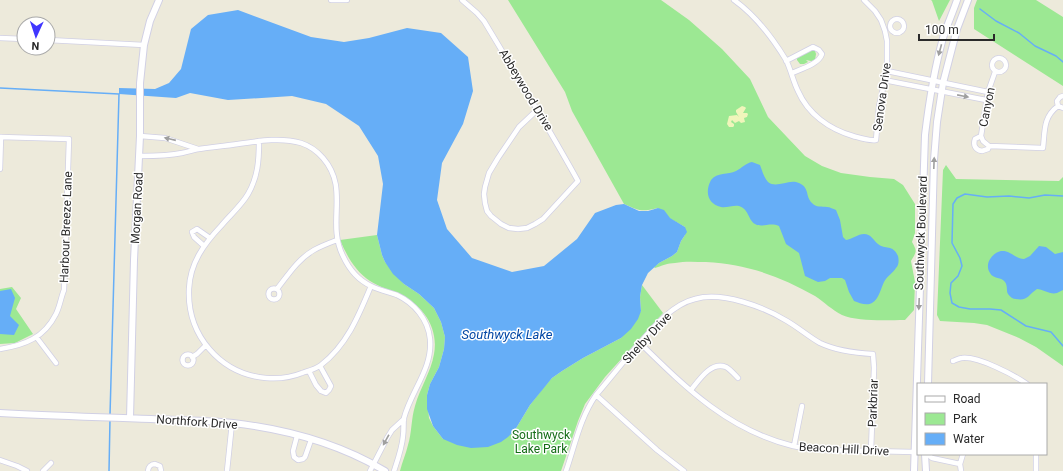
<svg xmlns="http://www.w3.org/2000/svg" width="1063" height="471" font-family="Roboto,sans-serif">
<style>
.green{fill:#9ce893}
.sand{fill:#f0f5bb}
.water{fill:#66aef7}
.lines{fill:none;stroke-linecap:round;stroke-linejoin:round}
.stream{stroke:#66aef7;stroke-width:1.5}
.street-casing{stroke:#d1d0e4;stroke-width:6}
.secondary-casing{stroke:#d1d0e4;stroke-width:8}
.street{stroke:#fff;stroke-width:4.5}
.secondary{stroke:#fff;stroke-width:6}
.oneway{fill:#9f9f9f}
.labels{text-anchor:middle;stroke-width:3;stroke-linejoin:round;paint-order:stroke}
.street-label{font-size:12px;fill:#2a2a2a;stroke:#fff}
.park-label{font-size:12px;fill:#156d17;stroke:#fff}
.water-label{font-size:13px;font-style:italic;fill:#0347a5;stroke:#fff}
</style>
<rect width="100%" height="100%" fill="#edeadb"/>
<path class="green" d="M 508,0 L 661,0 L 689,20 L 722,49 L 750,79 L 768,117 L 805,156 L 822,166 L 841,173 L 870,177 L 894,179 L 903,185 L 915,204 L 915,233 L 912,242 C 917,251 917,251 911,261 L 915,282 L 914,310 L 905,320 C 888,320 858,322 842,315 C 832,310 824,302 815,296 C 780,276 746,264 706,262 C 696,262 685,261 675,263 C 668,263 661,266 655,268 L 654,267 L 659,263 L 672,256 L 677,252 L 681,241 L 685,235 L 685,227 L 669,218 L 658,208 C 641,212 640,211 624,204 L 572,111 L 565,92 Z
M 931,0 L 950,0 L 939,21 L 932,1 Z
M 977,0 L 1036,0 L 1063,17 L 1063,86 L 974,29 L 974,8 Z
M 811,49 L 815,51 L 816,54 L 815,60 L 811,61 L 806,60 L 808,62 L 804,64 L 800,64 L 797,60 L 797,56 Z
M 946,165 L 956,179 L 1059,181 L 1063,177 L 1063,366 L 1036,347 L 1019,338 L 987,325 L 974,323 L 940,321 L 937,315 L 943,170 Z
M 377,235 L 382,255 L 385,262 L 404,284 L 419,294 L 434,308 L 441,322 L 445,337 L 444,349 L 439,367 L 430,384 L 427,395 L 429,418 L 433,426 L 443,439 L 515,430 L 530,405 L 544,387 L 552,378 L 562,371 L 583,358 L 621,338 L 641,311 L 640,297 L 642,285 L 663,313 L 605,377 L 585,404 L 578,421 L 561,471 L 400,471 C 402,462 406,454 408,445 C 412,432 411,419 415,406 C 420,388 431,372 434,354 C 439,327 422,304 398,294 C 389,289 379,287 370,281 C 355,271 347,256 340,240 Z
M 12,287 L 21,298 L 16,309 L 33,334 L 15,343 L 0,344 L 0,289 Z"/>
<path class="sand" d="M 742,106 L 745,107 L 746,108 L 743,113 L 747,113 L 748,114 L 747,117 L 744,118 L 745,122 L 741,123 L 739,121 L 735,123 L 732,120 L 731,122 L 734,124 L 734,126 L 733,127 L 729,127 L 727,124 L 729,116 L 737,115 L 739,117 L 736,112 L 736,110 Z"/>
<path class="water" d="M 238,10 L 311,37 L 344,42 L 369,38 L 407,28 L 441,33 L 468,57 L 473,91 L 463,124 L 442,163 L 437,200 L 447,229 L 472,258 L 512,272 L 544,266 L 577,239 L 595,213 L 616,205 L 624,204 L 639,211 L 648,211 L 658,208 L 664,210 L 670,218 L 685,227 L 687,232 L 681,241 L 677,252 L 672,256 L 659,263 L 648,273 L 642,285 L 640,297 L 641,311 L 638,319 L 631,329 L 621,338 L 583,358 L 562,371 L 552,378 L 530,405 L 515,430 L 508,437 L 501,442 L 488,447 L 471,448 L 457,445 L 443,439 L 433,426 L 427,409 L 427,395 L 430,384 L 439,367 L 444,349 L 445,337 L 441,322 L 434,308 L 419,294 L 404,284 L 393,274 L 385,262 L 382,255 L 377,235 L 383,184 L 378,156 L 359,126 L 326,104 L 292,96 L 228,100 L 190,93 L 176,98 L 119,94 L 119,88 L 155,89 L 169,83 L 181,69 L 191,29 L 208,15 Z
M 752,162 L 760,165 C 762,170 764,178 768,182 C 777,189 789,178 799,183 C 810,188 805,196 812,203 C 816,208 822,206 827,207 C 830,207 833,209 836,210 L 840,220 L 843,237 L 846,240 C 852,239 858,234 864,234 C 871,234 873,240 878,244 C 885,250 893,244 898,256 C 899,260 899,265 896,268 C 893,273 887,276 884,282 C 881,288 879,299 872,303 C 867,306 859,303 854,301 L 849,292 L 845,280 L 842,278 L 830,278 L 825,281 L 818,282 L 805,276 L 799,253 L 786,244 L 779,226 C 770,222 762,228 755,224 C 748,220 749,209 739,206 C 733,205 727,208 721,207 C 707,204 705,191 711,180 C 717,172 728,175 736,171 C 742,168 746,163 752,162 Z
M 1039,246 L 1046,247 L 1055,254 L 1063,252 L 1063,290 C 1061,291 1059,292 1057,293 C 1050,295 1043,289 1037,289 C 1028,295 1028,301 1016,299 C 1013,299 1010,297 1008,294 C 1006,291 1008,286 1005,282 C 1002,277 993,279 990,273 C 984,264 992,253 1001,251 C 1011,250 1015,259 1024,259 L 1030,256 Z
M 11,289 L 15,298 L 10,316 L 19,325 L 14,335 L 0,334 L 0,291 Z"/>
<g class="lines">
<path class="stream" d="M 980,9 L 996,21 L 1019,33 L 1035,46 L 1056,56 L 1063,62
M 0,88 L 119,94 L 110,415
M 1063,196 L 1045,195 L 1029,198 L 1009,196 L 987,197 L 965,194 L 957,198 L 953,204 L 952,243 L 960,258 L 962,266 L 958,276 L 951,283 L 950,293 L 952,303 L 959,307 L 970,309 L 990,309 L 1001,310 L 1026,326 L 1051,332 L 1063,346
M 109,471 L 110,419"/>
<defs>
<path id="street" d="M 331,0 L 347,0
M 462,0 L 477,13 L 484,21 C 516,74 548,127 578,181 L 543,219 L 535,224 L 527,228 L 518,229 L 509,228 L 501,224 L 491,216 L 487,211 L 485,203 L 484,194 L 485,187 L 489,173 L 498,158 L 519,127 L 537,110
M 734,0 C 755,15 772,37 786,60 C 791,70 793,81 798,91 C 808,114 829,129 853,136 C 860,138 868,141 876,140 L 879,106 L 887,71 L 887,41 L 885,31 L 881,20 L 875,11 L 864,0
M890 26a7 7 0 1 1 14 0a7 7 0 1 1-14 0Z
M 0,38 L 24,39
M 48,40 L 144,45
M992 65a7 7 0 1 1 14 0a7 7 0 1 1-14 0Z
M 786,61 L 813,47 L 819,50 L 822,54 C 819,64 801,69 792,73
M 887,71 L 988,92
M 995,72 L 988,92 L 981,136 L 983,141 L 989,146 L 1043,148 C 1045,131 1043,117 1058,106
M 884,80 L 986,100
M 1063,96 L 1060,97 L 1057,101 L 1058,106 L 1063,108
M 140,136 L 165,138 L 198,149
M 981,136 L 975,139 C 973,145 975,150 982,151 L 988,149 L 989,146
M 0,137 L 69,139 L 64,290 C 61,297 60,306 56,314 C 44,338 25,345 0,349
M 259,141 C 259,160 258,177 248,194 C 241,206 230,215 221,226 C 204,244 190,263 189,289 C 187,335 220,374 266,378 C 279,379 290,378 302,373 C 308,371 316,369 321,365 C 347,345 359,315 371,286
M 140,156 C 154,156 168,156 182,153 C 187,152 193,150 199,149 C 212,147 225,146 238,144 C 258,141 281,137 301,143 C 310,146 317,151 323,158 C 350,189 326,222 343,256 C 349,269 358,280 371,286 C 379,290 388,292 397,295 C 414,303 428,319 430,339 C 433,368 411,391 404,418 C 403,424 404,430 403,436 C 402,448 398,459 394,471
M 0,169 L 1,137
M 204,246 L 194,237 L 192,232 L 197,229 L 210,238
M268.5 294a5.5 5.5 0 1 1 11 0a5.5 5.5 0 1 1-11 0Z
M 277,289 C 288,275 298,259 314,250 C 321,246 329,243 337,240
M 37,338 L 56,363
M 640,343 C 686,388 728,430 793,446 C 803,448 814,449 824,450 L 915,452
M182.5 360a5.5 5.5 0 1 1 11 0a5.5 5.5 0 1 1-11 0Z
M 192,357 L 197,354 L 206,345
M 953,361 C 956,360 959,358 962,358 C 978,356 1014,375 1027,384
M 309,371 L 316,385 L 321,391 L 326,393 L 329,390 L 331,386 L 320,366
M 691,390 C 699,380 711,361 726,367 C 730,369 735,375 738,378
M 596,395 L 657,450 L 684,471
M 297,436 L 293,451 L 294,457 L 298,460 L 303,459 L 305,457 L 311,440
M 794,446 L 802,406
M 927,454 L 932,458 L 960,464
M 0,460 L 17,466 L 27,471
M 43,471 L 51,463
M 148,471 C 148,467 151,464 155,464 L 160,466 L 161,471
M 227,471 L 232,423
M 370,471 L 387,438 L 392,430 L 404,419
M 566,471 C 575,445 580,418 596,395 C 608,381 619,367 631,353 C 648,334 669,305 695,299 C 722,291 764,307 787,321 C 799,328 809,337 820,343 C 837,351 855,353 873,354 L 874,368 L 871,451
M 961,471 L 960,464 L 963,454
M 1036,471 L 1036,454"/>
<path id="secondary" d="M 928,384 L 934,160 L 937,122 L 943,83 L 957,29 L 968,0
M 0,413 C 50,416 101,417 151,419 C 178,420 206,420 233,423 C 285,429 340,444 385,471
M 130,418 L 134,260 L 140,136 L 140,83 L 144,45 L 150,21 L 159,0
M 925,454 L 926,471
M 914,471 L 925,135 C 929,102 934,70 943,38 C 947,25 953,12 957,0"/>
</defs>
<use href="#street" class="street-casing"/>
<use href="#secondary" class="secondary-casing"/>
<use href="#street" class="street"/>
<use href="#secondary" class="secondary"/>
</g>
<defs><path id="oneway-solid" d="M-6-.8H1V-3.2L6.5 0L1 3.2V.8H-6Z"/></defs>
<g class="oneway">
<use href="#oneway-solid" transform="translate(940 50) rotate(105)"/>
<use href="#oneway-solid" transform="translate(963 96) rotate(11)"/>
<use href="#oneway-solid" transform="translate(170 139) rotate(-167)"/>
<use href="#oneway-solid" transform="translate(934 163) rotate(-88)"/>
<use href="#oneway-solid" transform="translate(919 304) rotate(92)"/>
<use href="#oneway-solid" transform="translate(386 440) rotate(119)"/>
</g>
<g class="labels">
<g class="street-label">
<text transform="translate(526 90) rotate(59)" y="4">Abbeywood Drive</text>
<text transform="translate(882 97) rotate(-82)" y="4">Senova Drive</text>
<text transform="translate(987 107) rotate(-79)" y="4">Canyon</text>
<text transform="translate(137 208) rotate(-87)" y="4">Morgan Road</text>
<text transform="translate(66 227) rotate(-88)" y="4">Harbour Breeze Lane</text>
<text transform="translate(921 233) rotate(-88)" y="4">Southwyck Boulevard</text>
<text transform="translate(647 338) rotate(-47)" y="4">Shelby Drive</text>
<text transform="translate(873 403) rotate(-88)" y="4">Parkbriar</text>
<text transform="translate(197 422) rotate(4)" y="4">Northfork Drive</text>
<text transform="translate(844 449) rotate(3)" y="4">Beacon Hill Drive</text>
</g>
<g class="park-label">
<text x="541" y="439">Southwyck<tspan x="541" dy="14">Lake Park</tspan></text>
</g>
<g class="water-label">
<text x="507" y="339">Southwyck Lake</text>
</g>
</g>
<rect x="917" y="383" width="130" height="72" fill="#ffffff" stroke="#aaaaaa"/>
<rect x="925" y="396" width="20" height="6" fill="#ffffff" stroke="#aaaaaa"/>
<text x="953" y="403" font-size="12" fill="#2a2a2a">Road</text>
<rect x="925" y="413" width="20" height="12" fill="#9ce893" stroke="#aaaaaa"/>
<text x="953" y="423" font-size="12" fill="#2a2a2a">Park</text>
<rect x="925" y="433" width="20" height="12" fill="#66aef7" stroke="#aaaaaa"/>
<text x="953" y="443" font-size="12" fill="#2a2a2a">Water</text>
<g transform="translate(36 36) rotate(183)"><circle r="19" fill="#ffffff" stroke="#aaaaaa"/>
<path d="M0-3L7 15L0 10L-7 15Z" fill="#4036ff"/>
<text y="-6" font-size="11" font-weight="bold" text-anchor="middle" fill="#2a2a2a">N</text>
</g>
<path d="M919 34v6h75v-6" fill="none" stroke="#2a2a2a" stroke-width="2"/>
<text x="925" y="34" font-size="12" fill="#2a2a2a" stroke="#ffffff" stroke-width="3" paint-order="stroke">100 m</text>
</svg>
